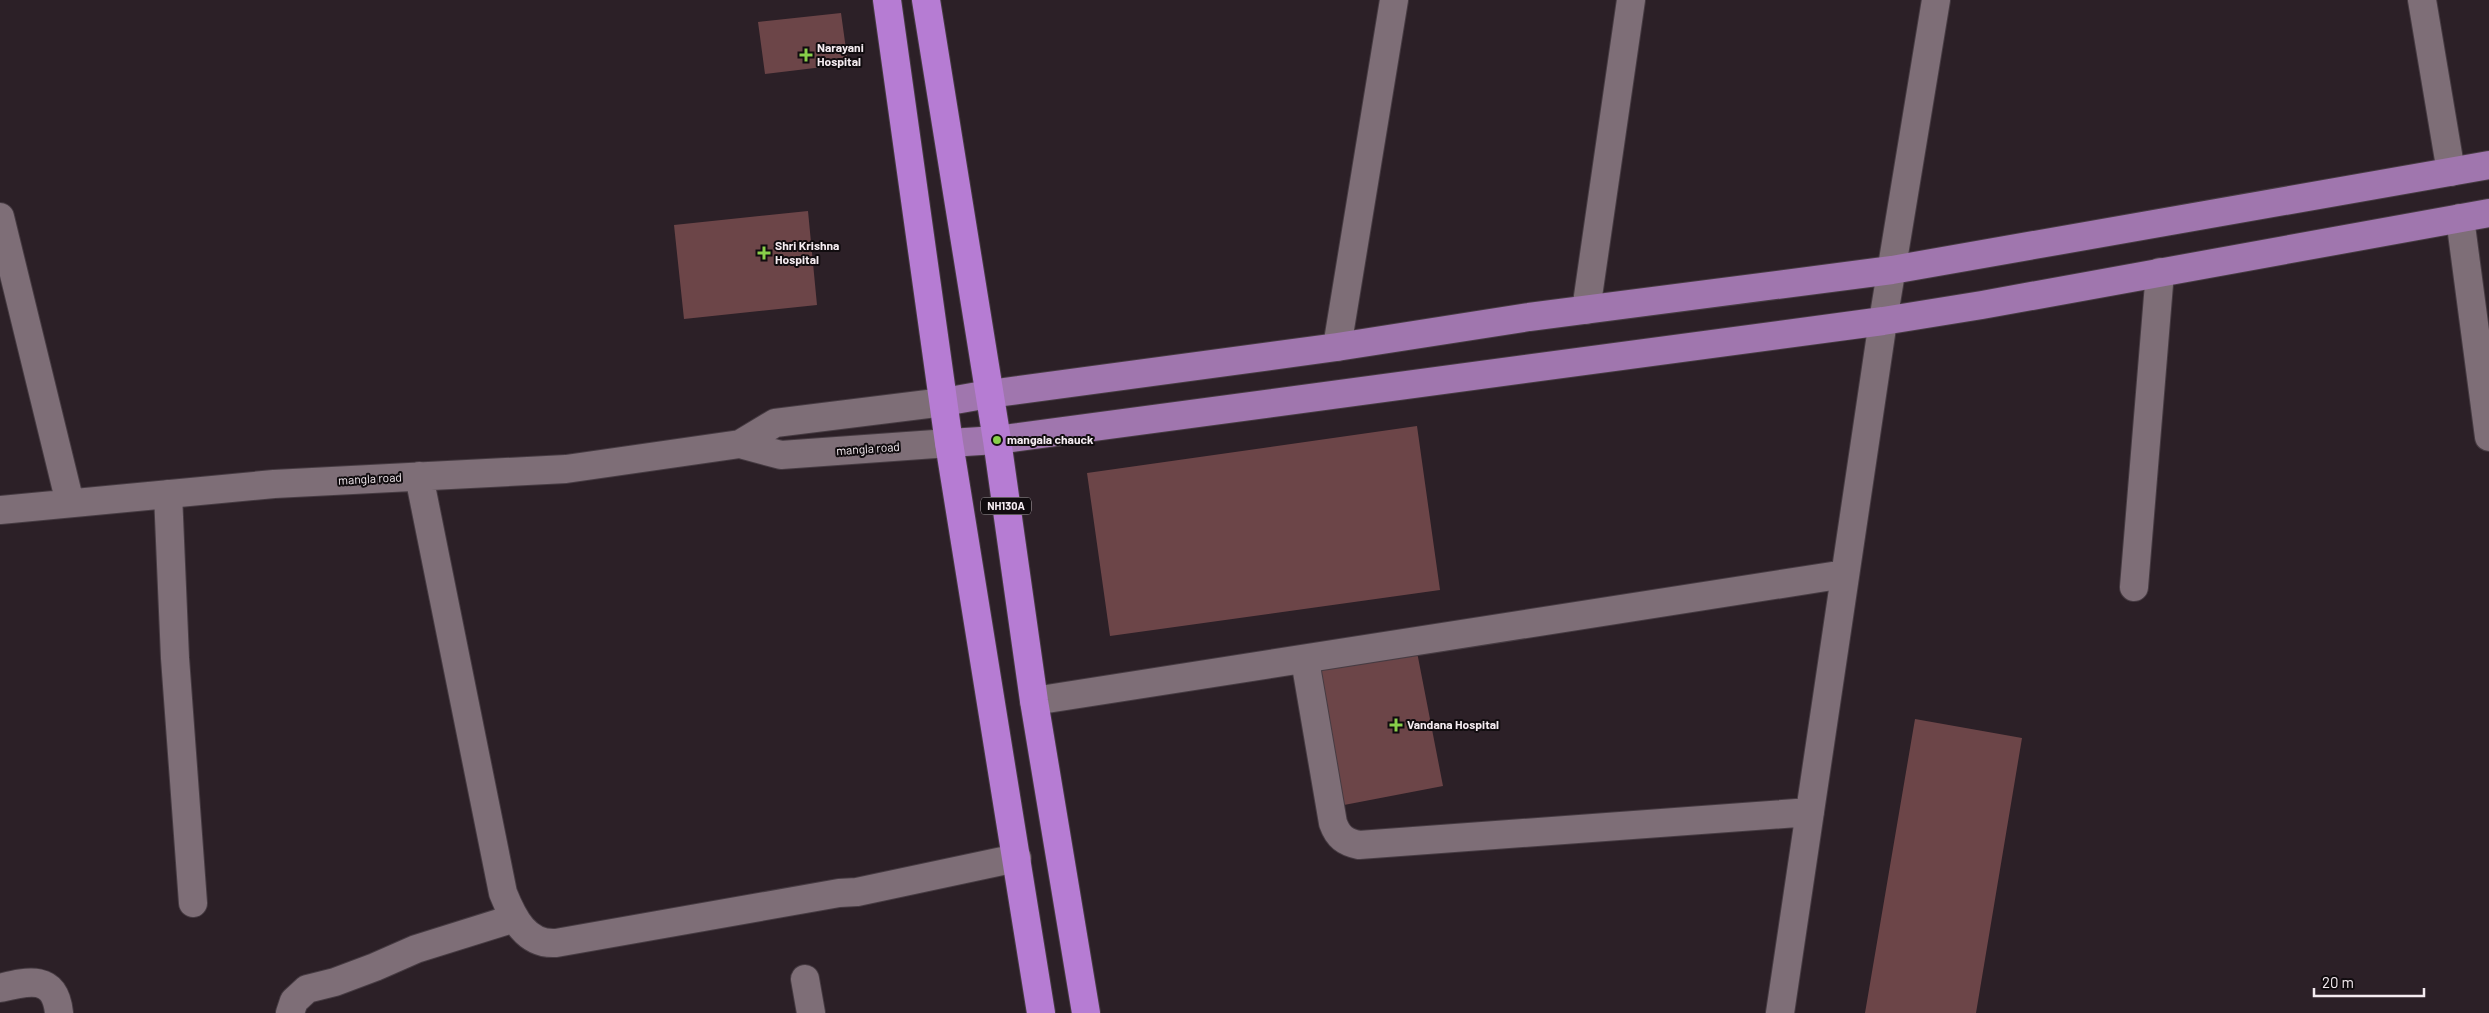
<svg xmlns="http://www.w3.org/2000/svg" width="2489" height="1013" font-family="Barlow,sans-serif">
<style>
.building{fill:#6c4548}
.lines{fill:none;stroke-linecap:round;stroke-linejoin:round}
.minor-casing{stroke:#463b42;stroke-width:30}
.major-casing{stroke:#463b42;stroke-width:30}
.highway-casing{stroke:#463b42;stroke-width:30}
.minor{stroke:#7e6e77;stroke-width:28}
.major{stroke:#a076ae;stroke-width:28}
.highway{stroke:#b67cd3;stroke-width:28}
.poi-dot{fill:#88cf4a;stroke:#110c0f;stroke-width:2}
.labels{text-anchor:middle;stroke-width:4;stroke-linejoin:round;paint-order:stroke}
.shield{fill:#110c0f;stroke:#b1a9ad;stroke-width:1}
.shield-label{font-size:11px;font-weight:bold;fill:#f5ecf1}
.poi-label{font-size:12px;font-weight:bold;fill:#f5ecf1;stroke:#110c0f;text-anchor:start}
.street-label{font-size:12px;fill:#f5ecf1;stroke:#110c0f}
</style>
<rect width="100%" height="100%" fill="#2c2027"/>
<path class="building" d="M 841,13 L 848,64 L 765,74 L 758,22 Z
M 808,211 L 817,305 L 684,319 L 674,225 Z
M 1417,426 L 1440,590 L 1110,636 L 1087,473 Z
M 1417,652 L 1443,786 L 1344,805 L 1318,671 Z
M 1915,719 L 2022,738 L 1976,1013 L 1865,1013 Z"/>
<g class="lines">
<defs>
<path id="minor" d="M 2422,0 L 2451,172
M 0,217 L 70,503
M 2460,218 L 2489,437
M 1586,310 L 1631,0
M 1337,347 L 1394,0
M 740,444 L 775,423 L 944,402
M 419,476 L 503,893 C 513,918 526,945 556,943 L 839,893 L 857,892 L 1017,858
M 168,494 L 175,658 L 193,903
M 0,510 L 274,484 L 566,469 L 740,444 L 781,455 L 949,443
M 2134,587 L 2160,272
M 1305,660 L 1333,823 C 1338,837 1345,842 1359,845 L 1810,812
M 1034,701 L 1845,574
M 805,979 L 811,1013
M 0,988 C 28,981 55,974 59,1013
M 290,1013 L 294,1001 L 307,989 L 335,982 L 375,967 L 416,949 L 515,918
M 1780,1013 L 1883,321 L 1936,0"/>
<path id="major" d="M 944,402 L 989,394 L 1337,347 L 1529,317 L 1892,270 L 2489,165
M 949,443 L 997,440 L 1883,321 L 1982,305 L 2489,213"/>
<path id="highway" d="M 887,0 L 949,443 L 1041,1013
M 926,0 L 997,440 L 1034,701 L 1086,1013"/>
</defs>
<use href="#minor" class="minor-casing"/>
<use href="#major" class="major-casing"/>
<use href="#highway" class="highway-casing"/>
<use href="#minor" class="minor"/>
<use href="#major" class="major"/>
<use href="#highway" class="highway"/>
</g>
<g class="poi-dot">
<path d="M803.5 47.5h5v5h5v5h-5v5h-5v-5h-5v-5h5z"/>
<path d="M761.5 245.5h5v5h5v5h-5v5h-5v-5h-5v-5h5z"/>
<circle cx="997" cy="440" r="5"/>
<path d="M1393.5 717.5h5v5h5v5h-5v5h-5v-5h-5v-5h5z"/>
</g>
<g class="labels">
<rect class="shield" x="981" y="497.5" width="50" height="17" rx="4"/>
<g class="shield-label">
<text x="1006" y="510">NH130A</text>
</g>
<g class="poi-label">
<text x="817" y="52">Narayani<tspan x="817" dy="14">Hospital</tspan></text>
<text x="775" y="250">Shri Krishna<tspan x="775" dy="14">Hospital</tspan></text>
<text x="1007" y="444">mangala chauck</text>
<text x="1407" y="729">Vandana Hospital</text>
</g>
<g class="street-label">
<text transform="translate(868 449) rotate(-4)" y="4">mangla road</text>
<text transform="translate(370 479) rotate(-3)" y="4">mangla road</text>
</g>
</g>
<path d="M2314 988v8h110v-8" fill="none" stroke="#f5ecf1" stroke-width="2.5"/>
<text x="2322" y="988" font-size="15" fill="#f5ecf1" stroke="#110c0f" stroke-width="4" paint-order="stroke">20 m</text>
</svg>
